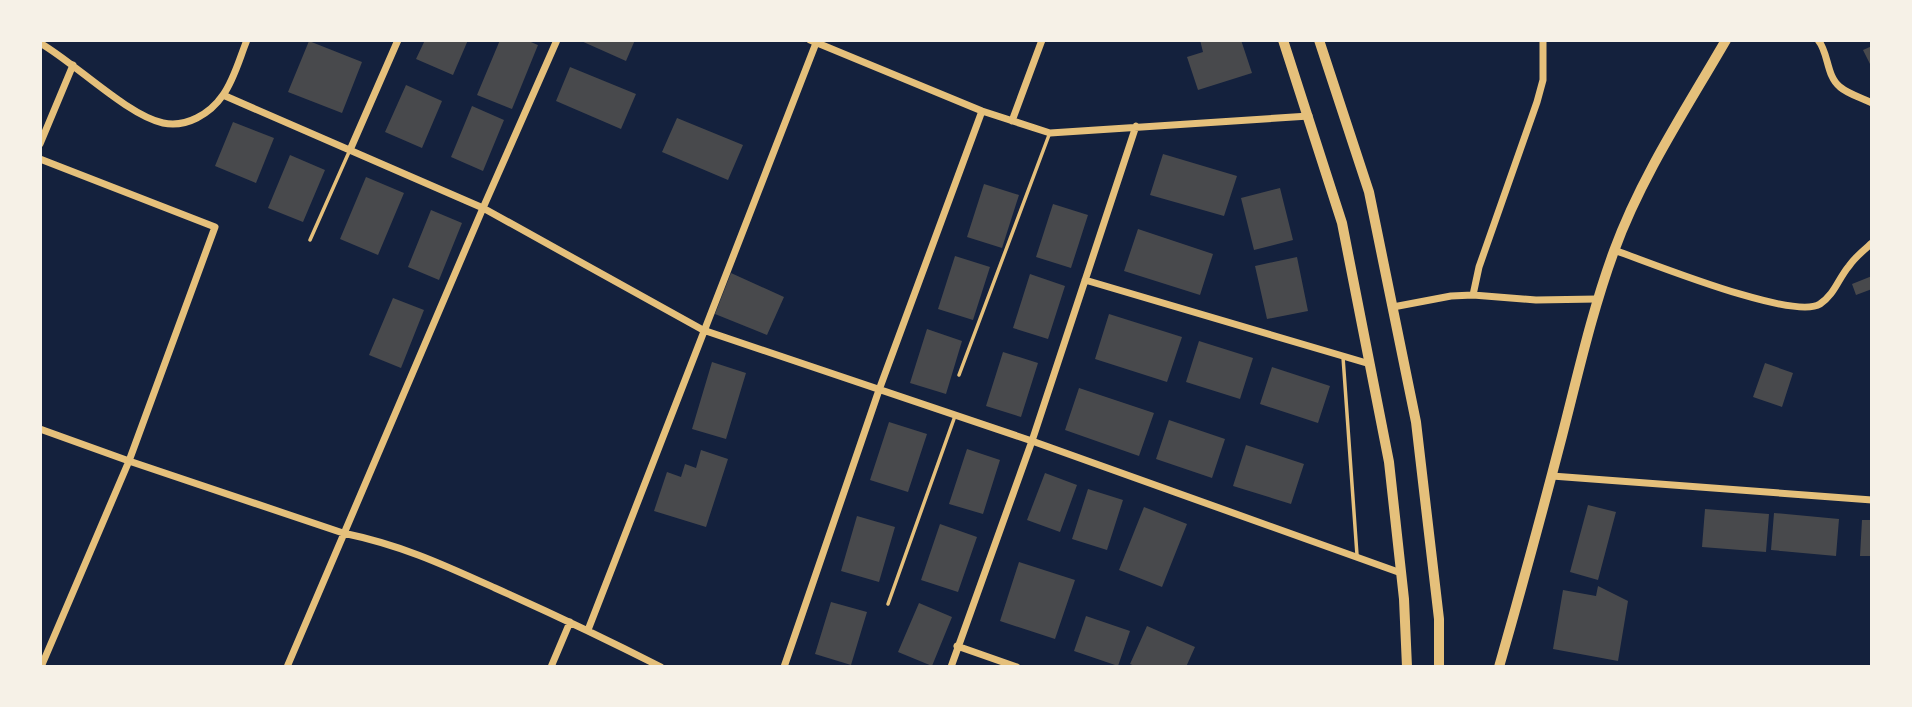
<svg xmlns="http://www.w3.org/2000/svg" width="1912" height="707" font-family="'DM Sans',sans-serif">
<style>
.building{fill:#48494c}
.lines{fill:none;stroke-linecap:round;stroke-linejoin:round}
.service{stroke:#e5c07b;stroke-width:3.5}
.minor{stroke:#e5c07b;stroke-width:7}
.tertiary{stroke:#e5c07b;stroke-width:10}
.secondary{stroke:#e5c07b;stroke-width:10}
</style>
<rect width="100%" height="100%" fill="#14213d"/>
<path class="building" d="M 425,40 L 468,40 L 453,75 L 416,59 Z
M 500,40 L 526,40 L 538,45 L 512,109 L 477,95 Z
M 579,40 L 635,40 L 626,61 Z
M 1200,40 L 1241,40 L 1252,73 L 1198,90 L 1187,57 L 1203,52 Z
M 309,41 L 362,62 L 342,113 L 288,92 Z
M 1872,46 L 1872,68 L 1863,50 Z
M 570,67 L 636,94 L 621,129 L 556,101 Z
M 406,85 L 442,101 L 422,148 L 385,132 Z
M 472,106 L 504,120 L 483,171 L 451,157 Z
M 677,118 L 743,145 L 728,180 L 662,152 Z
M 233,122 L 274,138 L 256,183 L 215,166 Z
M 1163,154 L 1237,176 L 1224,216 L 1150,195 Z
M 290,155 L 325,170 L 303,222 L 268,208 Z
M 366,177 L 404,193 L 378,255 L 340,239 Z
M 984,184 L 1019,195 L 1002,248 L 967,237 Z
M 1280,188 L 1293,240 L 1254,250 L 1241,198 Z
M 1053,204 L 1088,215 L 1071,268 L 1036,257 Z
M 431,210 L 462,223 L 439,280 L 408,267 Z
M 1138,229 L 1213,254 L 1200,295 L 1124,271 Z
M 955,256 L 990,267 L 973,320 L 938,309 Z
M 1297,257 L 1308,311 L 1267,319 L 1255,266 Z
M 731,273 L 784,297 L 767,335 L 715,314 Z
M 1030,274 L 1065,286 L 1048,339 L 1013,328 Z
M 1872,276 L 1872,289 L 1856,295 L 1852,284 Z
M 393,298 L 424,310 L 401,368 L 369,355 Z
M 1109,314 L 1182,337 L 1167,382 L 1095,359 Z
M 927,329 L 962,341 L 946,394 L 910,383 Z
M 1199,341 L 1253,358 L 1240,399 L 1186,382 Z
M 1003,352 L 1038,363 L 1021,417 L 986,406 Z
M 712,362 L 746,373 L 726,439 L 692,429 Z
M 1765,363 L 1793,373 L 1782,407 L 1753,397 Z
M 1272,367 L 1330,386 L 1318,423 L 1260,404 Z
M 1079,388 L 1154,413 L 1139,456 L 1065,430 Z
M 1169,420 L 1225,439 L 1212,478 L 1156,459 Z
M 889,422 L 927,434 L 908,492 L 870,480 Z
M 1246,445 L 1304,464 L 1291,504 L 1233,486 Z
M 967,449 L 1000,460 L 983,514 L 949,504 Z
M 701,450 L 728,459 L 706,527 L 654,511 L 667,472 L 681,477 L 685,464 L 696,468 Z
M 1045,473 L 1077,485 L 1060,532 L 1027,520 Z
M 1088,489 L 1123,500 L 1107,550 L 1072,539 Z
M 1588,505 L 1616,512 L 1598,580 L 1570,572 Z
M 1144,507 L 1187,524 L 1162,587 L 1119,570 Z
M 1705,509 L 1769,514 L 1766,552 L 1702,547 Z
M 1774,513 L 1839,519 L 1836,556 L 1771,550 Z
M 857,516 L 895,527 L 879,582 L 841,571 Z
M 1862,520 L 1872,520 L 1872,556 L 1860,556 Z
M 940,524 L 977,537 L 958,592 L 921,580 Z
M 1019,562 L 1075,580 L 1055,639 L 1000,621 Z
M 1598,586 L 1628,601 L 1618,661 L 1553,649 L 1563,590 L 1596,596 Z
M 831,602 L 867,612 L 851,665 L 815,654 Z
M 919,603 L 952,617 L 932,666 L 898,652 Z
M 1086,616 L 1130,631 L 1118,666 L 1074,651 Z
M 1147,626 L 1195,647 L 1186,667 L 1137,667 L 1130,664 Z"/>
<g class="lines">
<path class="service" d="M 310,240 L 349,152
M 1343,357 L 1357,555
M 959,375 L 1049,135
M 888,604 L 955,416"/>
<path class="minor" d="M 810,40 L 982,111 L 1050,133 L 1309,116
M 1818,40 C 1829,53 1826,76 1840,87 C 1848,94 1862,98 1872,103
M 40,43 C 75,63 127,115 163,123 C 186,128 210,114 223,95 C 234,80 240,57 247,40
M 223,95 L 483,208 L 703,330 L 1032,441 L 1401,573
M 1012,121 L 1042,40
M 40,144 L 73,65
M 350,150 L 398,40
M 40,159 L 215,227 L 129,461 L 41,667
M 1614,250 C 1649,262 1793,321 1820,304 C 1835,294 1838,279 1849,266 C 1855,257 1864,250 1872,243
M 1085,280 L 1370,364
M 1473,295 L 1479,267 L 1537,102 L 1543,80 L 1543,40
M 1393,307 L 1451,296 L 1473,295 L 1536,300 L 1597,299
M 40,429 L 129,461 L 343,533 C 401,545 442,564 495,588 C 551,613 606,639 661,667
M 1552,476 L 1872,500
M 588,630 L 816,43
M 957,646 L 1017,667
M 287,667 L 483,208 L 557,40
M 551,667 L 570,622
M 784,667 L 879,390 L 982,111
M 951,667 L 1032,441 L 1136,126"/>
<path class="tertiary" d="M 1499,667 C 1521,590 1542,513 1562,436 C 1578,374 1592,311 1614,251 C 1641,177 1686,109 1726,40"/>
<path class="secondary" d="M 1283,40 L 1342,223 L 1389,462 L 1404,599 L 1407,667
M 1319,40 L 1369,192 L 1416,422 L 1439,619 L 1439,667"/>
</g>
<rect width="1912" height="707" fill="none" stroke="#f6f1e7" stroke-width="84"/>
</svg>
